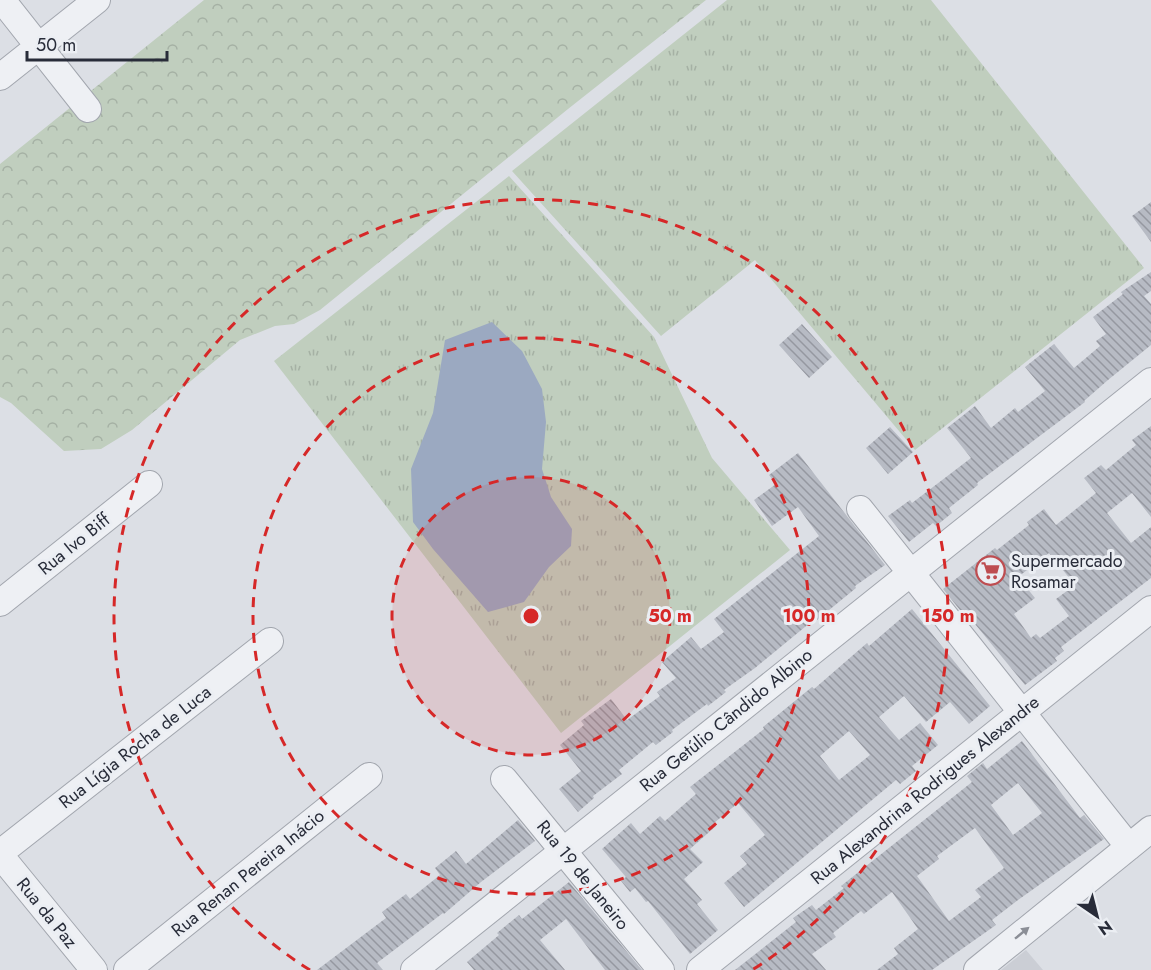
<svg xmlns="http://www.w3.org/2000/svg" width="1151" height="970" font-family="Jost,sans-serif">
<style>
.built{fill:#cbced5}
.grass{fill:url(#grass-tufts)}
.forest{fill:url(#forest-crowns)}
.water{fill:#9ba9c1}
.building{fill:url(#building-back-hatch);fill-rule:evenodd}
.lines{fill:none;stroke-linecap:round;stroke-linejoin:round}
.minor-casing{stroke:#a2a6ae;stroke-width:28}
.minor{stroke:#eef0f4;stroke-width:26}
.oneway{fill:#8b8e96}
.ring{fill:none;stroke:#d62828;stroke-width:3;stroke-dasharray:10 8}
.labels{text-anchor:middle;stroke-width:6;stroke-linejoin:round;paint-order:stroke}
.street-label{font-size:18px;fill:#282c39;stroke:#ebeef3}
.poi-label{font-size:18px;fill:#282c39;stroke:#ebeef3;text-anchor:start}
.centre{fill:#d62828;stroke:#ebeef3;stroke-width:3}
.ring-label{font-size:18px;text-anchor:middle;font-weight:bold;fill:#d62828;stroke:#ebeef3;stroke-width:6;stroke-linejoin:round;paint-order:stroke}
</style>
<defs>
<pattern id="grass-tufts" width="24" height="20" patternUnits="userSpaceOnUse" patternTransform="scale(1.5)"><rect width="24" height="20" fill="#c0cebe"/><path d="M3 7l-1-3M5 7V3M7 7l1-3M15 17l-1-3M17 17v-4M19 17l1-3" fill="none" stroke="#a5b1a4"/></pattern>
<pattern id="forest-crowns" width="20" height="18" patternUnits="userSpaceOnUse" patternTransform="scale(1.5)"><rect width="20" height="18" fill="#c0cebe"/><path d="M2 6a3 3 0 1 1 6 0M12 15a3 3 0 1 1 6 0" fill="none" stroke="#a5b1a4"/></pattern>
<pattern id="building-back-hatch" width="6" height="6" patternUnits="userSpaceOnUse" patternTransform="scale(1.5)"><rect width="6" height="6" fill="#b7bbc4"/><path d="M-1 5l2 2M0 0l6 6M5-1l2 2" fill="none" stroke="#9598a0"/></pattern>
</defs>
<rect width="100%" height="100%" fill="#dcdfe5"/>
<path class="built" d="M 1026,950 L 1043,970 L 1001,970 Z"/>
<path class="grass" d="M 727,0 L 931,0 L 1144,268 L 915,450 L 755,260 L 661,336 L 512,171 Z
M 509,176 L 654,337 L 712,458 L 790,550 L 561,733 L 274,361 Z"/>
<path class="forest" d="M 204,0 L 706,0 L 568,109 L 320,310 L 294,324 L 275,326 L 240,340 L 132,430 L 101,449 L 64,451 L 11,403 L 0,397 L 0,164 Z"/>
<path class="water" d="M 492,322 L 522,351 L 542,389 L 546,422 L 542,469 L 551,497 L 572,529 L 571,546 L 549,567 L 524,602 L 488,612 L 433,549 L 413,522 L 411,469 L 433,413 L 445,340 Z"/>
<path class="building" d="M 1151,202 L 1151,242 L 1132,216 Z
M 1151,272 L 1151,291 L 1144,296 L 1151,304 L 1151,345 L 1108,380 L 1084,401 L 1085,402 L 977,483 L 978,485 L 949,508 L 952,513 L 936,526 L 933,523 L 909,542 L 888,516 L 910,500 L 912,503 L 971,458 L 947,428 L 975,406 L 991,428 L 1015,408 L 1018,412 L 1045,391 L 1025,367 L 1054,344 L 1074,368 L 1100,346 L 1096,341 L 1106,334 L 1093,317 L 1123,294 L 1121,292 Z
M 802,324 L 832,357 L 809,378 L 779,345 Z
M 1151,426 L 1151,517 L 1132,493 L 1107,513 L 1131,543 L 1151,527 L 1151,578 L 1061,647 L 1064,651 L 1055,658 L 1057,661 L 1025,685 L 966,613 L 964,615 L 943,589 L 995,548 L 997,550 L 1029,525 L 1027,522 L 1044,509 L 1056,525 L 1096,493 L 1084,478 L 1101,465 L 1106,470 L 1136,445 L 1132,440 ZM 1049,553 L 1075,585 L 1056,599 L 1069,616 L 1040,638 L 1036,634 L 1031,638 L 1014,614 L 1035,598 L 1018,577 Z
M 890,427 L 913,452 L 888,474 L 866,448 Z
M 798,453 L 885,565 L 855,586 L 856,588 L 812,624 L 811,622 L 755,668 L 724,690 L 726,692 L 708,706 L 707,704 L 672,730 L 673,732 L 656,745 L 653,742 L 619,770 L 622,774 L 593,796 L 594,798 L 578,812 L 559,789 L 581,771 L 560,745 L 584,725 L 581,721 L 611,699 L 627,720 L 660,696 L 657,692 L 676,678 L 662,662 L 691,637 L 701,649 L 724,632 L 714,619 L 819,536 L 798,507 L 772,526 L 754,500 L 776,484 L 769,475 Z
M 912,609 L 990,706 L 969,724 L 950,702 L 926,722 L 904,696 L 879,717 L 899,740 L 920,723 L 938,745 L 912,766 L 916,771 L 900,784 L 896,780 L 744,907 L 724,883 L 747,864 L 740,856 L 765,835 L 738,803 L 714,823 L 716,826 L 690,849 L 703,862 L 684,879 L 702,900 L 697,904 L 718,930 L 690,954 L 648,901 L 646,902 L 635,888 L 630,892 L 621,881 L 626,877 L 602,849 L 631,823 L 640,834 L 660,816 L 665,821 L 696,794 L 690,787 L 764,729 L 763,727 L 812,687 L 814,689 L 867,643 L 869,646 ZM 849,731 L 870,755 L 839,780 L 820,756 Z
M 1022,741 L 1080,818 L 1084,815 L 1104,839 L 1018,900 L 992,920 L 996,925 L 932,970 L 877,970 L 898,954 L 894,948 L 918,929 L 892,892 L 864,914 L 861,911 L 833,933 L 836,937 L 812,954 L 826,970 L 735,970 L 796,922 L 793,918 L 812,905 L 816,910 L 844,888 L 841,886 L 972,782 L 967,776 L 983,763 L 987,769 ZM 1018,783 L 1042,813 L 1013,835 L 991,805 ZM 975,828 L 1004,868 L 975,890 L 981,897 L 949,921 L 917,876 L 939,859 L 937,856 Z
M 518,820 L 535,841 L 481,882 L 444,914 L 443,913 L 377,963 L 383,970 L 317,970 L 386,918 L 382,912 L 406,894 L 410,899 L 440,875 L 435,868 L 456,851 L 466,864 Z
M 569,882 L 642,970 L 605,970 L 566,919 L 540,940 L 565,970 L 474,970 L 467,962 L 499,935 L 497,933 L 519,915 L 522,919 Z"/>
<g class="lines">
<defs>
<path id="minor" d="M 2,0 L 88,109
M 0,77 L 97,0
M 860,509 L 1129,847
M 0,603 L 149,484
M 504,779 L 661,970
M 0,853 L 270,641
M 0,855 L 94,970
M 127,970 L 369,776
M 414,970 L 1151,381
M 700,970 L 1151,609
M 977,970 L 1151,829"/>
</defs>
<use href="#minor" class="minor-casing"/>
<use href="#minor" class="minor"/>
</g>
<defs><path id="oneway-solid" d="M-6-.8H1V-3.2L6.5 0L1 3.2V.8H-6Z" transform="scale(1.5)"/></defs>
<use class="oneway" href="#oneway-solid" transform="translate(1022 933) rotate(-39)"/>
<circle cx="531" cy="616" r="139" fill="#d62828" fill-opacity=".12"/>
<g class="ring">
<circle cx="531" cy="616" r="139"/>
<circle cx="531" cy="616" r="278"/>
<path d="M310 970A417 417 0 1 1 752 970"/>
</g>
<defs>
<symbol id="supermarket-ring" viewBox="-11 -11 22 22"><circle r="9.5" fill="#ebeef3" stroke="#be4d51" stroke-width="1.5"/><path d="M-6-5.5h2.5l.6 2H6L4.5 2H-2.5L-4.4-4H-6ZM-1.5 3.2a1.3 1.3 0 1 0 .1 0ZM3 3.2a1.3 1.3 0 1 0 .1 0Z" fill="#be4d51"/></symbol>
</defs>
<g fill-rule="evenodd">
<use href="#supermarket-ring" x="974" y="554" width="33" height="33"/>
</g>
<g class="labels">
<g class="street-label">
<text transform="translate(74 544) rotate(-39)" y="6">Rua Ivo Biff</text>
<text transform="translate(726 720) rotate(-39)" y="6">Rua Getúlio Cândido Albino</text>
<text transform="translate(135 747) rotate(-38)" y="6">Rua Lígia Rocha de Luca</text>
<text transform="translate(925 790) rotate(-39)" y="6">Rua Alexandrina Rodrigues Alexandre</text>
<text transform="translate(248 873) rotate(-39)" y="6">Rua Renan Pereira Inácio</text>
<text transform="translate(583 875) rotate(51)" y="6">Rua 19 de Janeiro</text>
<text transform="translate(47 913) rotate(51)" y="6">Rua da Paz</text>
</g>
<g class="poi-label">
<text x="1011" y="567">Supermercado<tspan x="1011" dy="21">Rosamar</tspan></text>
</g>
</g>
<circle cx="531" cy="616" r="9" class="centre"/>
<g class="ring-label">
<text x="670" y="622">50 m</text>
<text x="809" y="622">100 m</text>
<text x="948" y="622">150 m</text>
</g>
<g transform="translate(1097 916) rotate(145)" stroke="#ebeef3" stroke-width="4.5" paint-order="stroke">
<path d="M0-4.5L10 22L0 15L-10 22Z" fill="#282c39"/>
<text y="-9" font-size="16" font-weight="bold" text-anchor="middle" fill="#282c39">N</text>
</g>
<path d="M27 51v9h140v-9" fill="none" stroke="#282c39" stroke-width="3"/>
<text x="36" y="51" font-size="18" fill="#282c39" stroke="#ebeef3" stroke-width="4.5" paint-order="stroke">50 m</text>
</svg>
